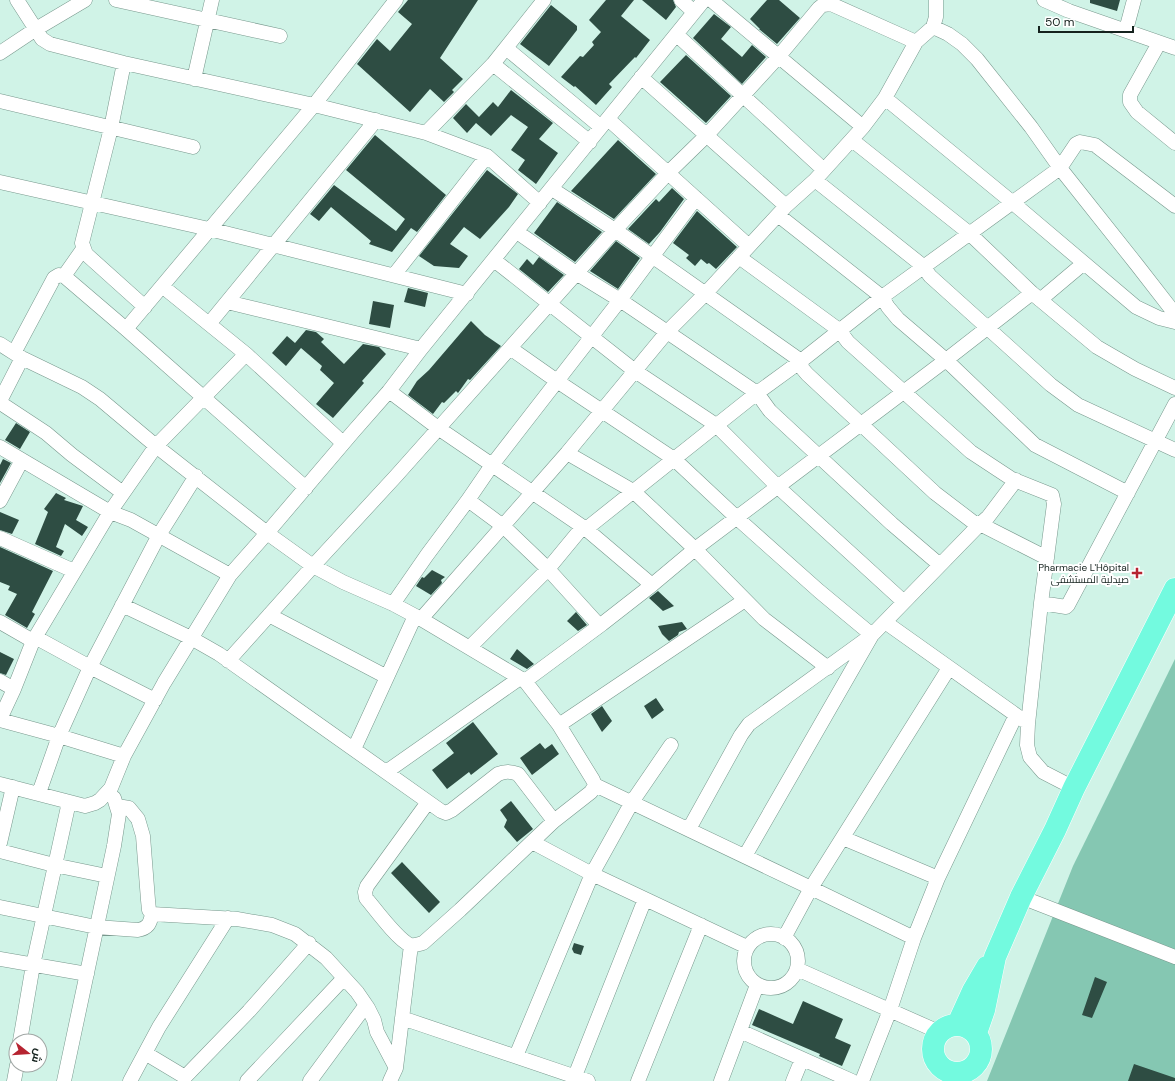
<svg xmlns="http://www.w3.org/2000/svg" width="1175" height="1081" font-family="'DM Sans',Cairo,sans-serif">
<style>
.green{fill:#85c7b2}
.building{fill:#2e4d43}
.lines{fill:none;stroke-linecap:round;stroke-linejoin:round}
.minor-casing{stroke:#78988d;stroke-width:15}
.primary-casing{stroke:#fff;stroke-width:23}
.minor{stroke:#fff;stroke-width:14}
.primary{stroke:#73fadf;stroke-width:22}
.poi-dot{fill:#b62431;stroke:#fff;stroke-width:1.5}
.labels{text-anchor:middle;stroke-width:4;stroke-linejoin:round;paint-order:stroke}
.poi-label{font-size:10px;fill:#15221e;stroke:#fff;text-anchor:end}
</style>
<rect width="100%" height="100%" fill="#d0f3e7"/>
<path class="green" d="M 1175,659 L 1175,1081 L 987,1081 L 1073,866 Z"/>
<path class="building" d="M 408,0 L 478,0 L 440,58 L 463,79 L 452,90 L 454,92 L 444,102 L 430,89 L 410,112 L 357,64 L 377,39 L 390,51 L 412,24 L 398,12 Z
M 606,0 L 634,0 L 621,16 L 650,40 L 636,58 L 635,57 L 609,84 L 612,87 L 596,105 L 575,86 L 574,87 L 561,77 L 580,56 L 583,57 L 594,45 L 592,42 L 601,32 L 589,20 Z
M 642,0 L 673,0 L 676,7 L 666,20 Z
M 767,0 L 779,0 L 800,18 L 777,44 L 759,29 L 760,29 L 750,19 Z
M 1090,0 L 1120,0 L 1117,11 L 1090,3 Z
M 551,5 L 577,26 L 577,30 L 549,66 L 520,44 Z
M 714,14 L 731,27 L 721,39 L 742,57 L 752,45 L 766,57 L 742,84 L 693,38 Z
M 686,55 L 731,96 L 706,123 L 660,82 Z
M 511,90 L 553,123 L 539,139 L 558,153 L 536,184 L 518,170 L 525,160 L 511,150 L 528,127 L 511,115 L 491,136 L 476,123 L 467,133 L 453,118 L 466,104 L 479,117 L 493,102 L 498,107 Z
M 375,135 L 446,195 L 417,232 L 411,228 L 392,252 L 369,244 L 371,241 L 331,207 L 319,221 L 310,214 L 334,185 L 396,231 L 405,219 L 346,170 Z
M 618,140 L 656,174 L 614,219 L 571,191 Z
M 487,170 L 518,194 L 509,207 L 480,239 L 464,227 L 450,244 L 468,256 L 459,268 L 434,266 L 419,256 Z
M 672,188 L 684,199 L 660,232 L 649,244 L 628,229 L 656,199 L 659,202 Z
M 557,202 L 602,232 L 575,262 L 534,233 Z
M 697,211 L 737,247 L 716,269 L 709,263 L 707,264 L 701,259 L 695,266 L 686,258 L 689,255 L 673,243 Z
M 616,241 L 640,258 L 618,289 L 590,271 Z
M 539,257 L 564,275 L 548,292 L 519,269 L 527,259 L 533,265 Z
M 408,288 L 428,293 L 425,307 L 404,302 Z
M 373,301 L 394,305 L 390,328 L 369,324 Z
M 471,321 L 485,335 L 501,346 L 470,380 L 468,379 L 458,393 L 456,391 L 444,403 L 442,402 L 433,414 L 408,395 L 417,381 L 429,370 Z
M 306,330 L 316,332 L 324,339 L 321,342 L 344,364 L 363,344 L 379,347 L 386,354 L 362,381 L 364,383 L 333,418 L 316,404 L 334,383 L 320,370 L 322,366 L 301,348 L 286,366 L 272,353 L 287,336 L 295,343 Z
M 16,423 L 30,432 L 20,449 L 5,440 Z
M 3,459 L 11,463 L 0,483 L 0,465 Z
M 56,493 L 66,498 L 64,500 L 83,506 L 76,520 L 88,527 L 82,536 L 65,524 L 56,547 L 64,551 L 61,556 L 35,544 L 48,512 L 44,509 Z
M 0,512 L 19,520 L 12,534 L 0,530 Z
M 0,547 L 53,571 L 32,612 L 35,614 L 27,628 L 5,615 L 17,594 L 8,590 L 10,586 L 0,582 Z
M 432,570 L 445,577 L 441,580 L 442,583 L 431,595 L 416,586 L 422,577 L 424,578 Z
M 658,591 L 674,606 L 663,611 L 649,598 Z
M 576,612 L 587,625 L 578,631 L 567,621 Z
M 682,622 L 687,629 L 679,632 L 678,635 L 669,641 L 662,634 L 658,626 Z
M 517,649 L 534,664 L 527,669 L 510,659 Z
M 0,652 L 14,659 L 6,675 L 0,673 Z
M 656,698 L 664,710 L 652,719 L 644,706 Z
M 602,706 L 612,721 L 602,732 L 591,714 Z
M 473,722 L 498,754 L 471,775 L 469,772 L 447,789 L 432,770 L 454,753 L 446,743 Z
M 540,743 L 545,749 L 552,744 L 559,754 L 532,775 L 520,758 Z
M 511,801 L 533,829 L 517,842 L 504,827 L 507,820 L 500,810 Z
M 402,862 L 440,902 L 429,913 L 391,873 Z
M 574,943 L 584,946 L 581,955 L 574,953 L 572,949 Z
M 1095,977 L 1107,982 L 1092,1018 L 1082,1015 Z
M 803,1001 L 843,1019 L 835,1038 L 851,1045 L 842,1066 L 819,1056 L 820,1054 L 752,1025 L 759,1009 L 793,1024 Z
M 1134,1064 L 1175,1078 L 1175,1081 L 1128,1081 Z"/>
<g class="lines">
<defs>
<path id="minor" d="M 17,0 L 42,39 L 50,44 L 124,63 L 314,105 L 426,133 L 487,156 L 540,203
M 116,0 L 280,36
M 681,0 L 694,12
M 711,0 L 863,127
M 1044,0 L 1069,11 L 1175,48
M 933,27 L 948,34 L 962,44 L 977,59 L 1031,127 L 1060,168 L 1137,265 L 1175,314
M 1126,30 L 1134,0
M 677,35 L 824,170
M 1159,43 L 1130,95 L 1130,102 L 1137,112 L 1175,143
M 506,48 L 601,127
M 0,53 L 36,29 L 85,0
M 124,63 L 111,128 L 82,243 L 86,254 L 145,307
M 493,64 L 590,142
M 641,77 L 786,206
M 194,79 L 212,0
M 885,98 L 1013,203 L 1136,307 L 1159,318 L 1175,322
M 0,101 L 193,147
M 608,119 L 749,246
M 426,133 L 493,64 L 544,0
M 852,140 L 969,233 L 1032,293 L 1097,347 L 1135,369 L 1175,388
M 815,180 L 923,266 L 930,276 L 1051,385 L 1078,405 L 1175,450
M 0,182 L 209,229 L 467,294
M 552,189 L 615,230 L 801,361 L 802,368 L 807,374 L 935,493 L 973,522 L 980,524 L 988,517 L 1016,480
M 778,215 L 882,297 L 888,307 L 898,319 L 946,360 L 1035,445 L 1128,493
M 517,232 L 576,273 L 620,300 L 757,393 L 770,411 L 892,524 L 940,565
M 739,257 L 839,330 L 848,342 L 971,452 L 1012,479 L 1052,495 L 1054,504 L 1041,603 L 1066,607 L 1068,605 L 1175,404
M 494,260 L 635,371 L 716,425 L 778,487 L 904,602
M 394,275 L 487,156
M 64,276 L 83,249
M 162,286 L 246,354 L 343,443
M 1040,300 L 1084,263
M 227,302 L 421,349
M 209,324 L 376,120
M 126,329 L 314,105 L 396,0
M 0,344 L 22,358 L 82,387 L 100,399 L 156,446 L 267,533 L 313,566 L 343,582 L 393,604 L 421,619 L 525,681 L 602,624 L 652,585 L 695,549 L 946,360 L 1032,293
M 510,348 L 557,381 L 674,459 L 737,518 L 819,591 L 872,635 L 745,856
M 14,353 L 54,278 L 59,275 L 64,276 L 126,329 L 306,488
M 22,358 L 1,399 L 2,404 L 46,433 L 72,455 L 123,493
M 389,391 L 438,428 L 586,529 L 652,585
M 0,447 L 110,512 L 131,520 L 230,575
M 567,453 L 633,491 L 695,549 L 764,619 L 828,668
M 468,500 L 503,526 L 548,569 L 597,623 L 602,624
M 0,501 L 22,460
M 0,538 L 74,571
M 1041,603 L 1028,724 L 1027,745 L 1030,757 L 1043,772 L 1074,788
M 393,604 L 427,555 L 468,500 L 492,465 L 620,300 L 696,198
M 122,605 L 191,638 L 219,654 L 441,811 L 446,813 L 452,810 L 498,774 C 505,771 510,771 518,774 L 554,821
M 269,615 L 387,677
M 421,619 L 567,453 L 667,332 L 705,294 L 786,206 L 815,180 L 863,127 L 885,98 L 916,42 L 933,27 L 936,17 L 936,0
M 0,622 L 33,641
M 885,622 L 1023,720
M 35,637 L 90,667 L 155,700
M 470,647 L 548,569 L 581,529 L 586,529 L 757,393 L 801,361 L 882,297 L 1060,168 L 1076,144 L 1080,142 L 1095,145 L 1175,206
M 228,661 L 313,566 L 396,476 L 615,230 L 669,172 L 706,136 L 779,56 L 819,8 L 823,5 L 831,4 L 916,42
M 0,681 L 14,689
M 0,719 L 14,689 L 33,641 L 110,512 L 156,446 L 246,354
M 0,720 L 59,736 L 124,756
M 559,725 L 745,600
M 354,749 L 415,616
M 386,772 L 520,678
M 0,784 L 85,806 L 95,803 L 100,800 L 111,788 L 124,756 L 164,683 L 230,575 L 267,533 L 353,432 L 389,391 L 421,349 L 704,0
M 595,785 L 811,888 L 914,938
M 39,793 L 59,736 L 90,667 L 159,535 L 196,476
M 428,802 L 367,886 L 365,892 L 366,898 C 376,910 397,939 410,945 C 414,946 419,944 423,943 L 460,910 L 554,821 L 591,792 L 595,785 L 593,780 L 559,725 L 525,681
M 117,806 L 129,808 L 138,819 L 143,836 L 148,900 L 149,910 L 152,914 L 237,919 L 272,925 L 295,934 L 326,958 L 357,992 L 368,1008 L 374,1020 L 377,1032 L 396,1068
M 689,829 L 741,735 L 749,724 L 872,635 L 980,524 L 1047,558
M 843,838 L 938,878
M 532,842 L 592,874 L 747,947
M 0,843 L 13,787
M 0,851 L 54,865 L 107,876
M 1021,897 L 1175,957
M 0,907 L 96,927 L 138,930 C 148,928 150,924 152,914
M744 961a27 27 0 1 1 54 0a27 27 0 1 1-54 0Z
M 784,938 L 811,888 L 949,668
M 0,959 L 87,974
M 797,969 L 939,1032
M 402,1018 L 588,1081
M 740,1031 L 852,1081
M 20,1041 L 33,965 L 69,802
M 145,1053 L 185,1077 L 249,1011 L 309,943
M 516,1056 L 592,874 L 632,802 L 671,745
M 14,1081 L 17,1065
M 64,1081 L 114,846 L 119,814 L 114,798
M 130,1081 L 159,1027 L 228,918
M 247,1081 L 344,978
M 310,1081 L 366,1005
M 390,1081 L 396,1068 L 411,945
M 573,1081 L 645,899
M 638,1081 L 701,925
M 721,1081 L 757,985
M 793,1081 L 802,1059
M 862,1081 L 890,1010 L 914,938 L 938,878 L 1016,715"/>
<path id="primary" d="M 958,1024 L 973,991 L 987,967
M933 1049a24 24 0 1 1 48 0a24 24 0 1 1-48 0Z
M 976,1033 L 984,1010 L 995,957 L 1021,897 L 1055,830 L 1074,788 L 1175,589"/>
</defs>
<use href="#minor" class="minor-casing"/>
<use href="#primary" class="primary-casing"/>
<use href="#minor" class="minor"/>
<use href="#primary" class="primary"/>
</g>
<path class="poi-dot" d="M1135 567h4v4h4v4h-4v4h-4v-4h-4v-4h4z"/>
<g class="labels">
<g class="poi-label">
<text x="1129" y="571">Pharmacie L'Hôpital<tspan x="1129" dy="12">صيدلية المستشفى</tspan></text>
</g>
</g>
<g transform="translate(28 1053) rotate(107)"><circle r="19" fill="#ffffff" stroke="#a1a7a5"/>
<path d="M0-3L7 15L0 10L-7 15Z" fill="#b62431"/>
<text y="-6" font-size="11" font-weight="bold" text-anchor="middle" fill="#15221e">ش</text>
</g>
<path d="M1039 26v6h94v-6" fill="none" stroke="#15221e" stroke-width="2"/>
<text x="1045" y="26" font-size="12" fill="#15221e" stroke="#ffffff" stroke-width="3" paint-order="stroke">50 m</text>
</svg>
